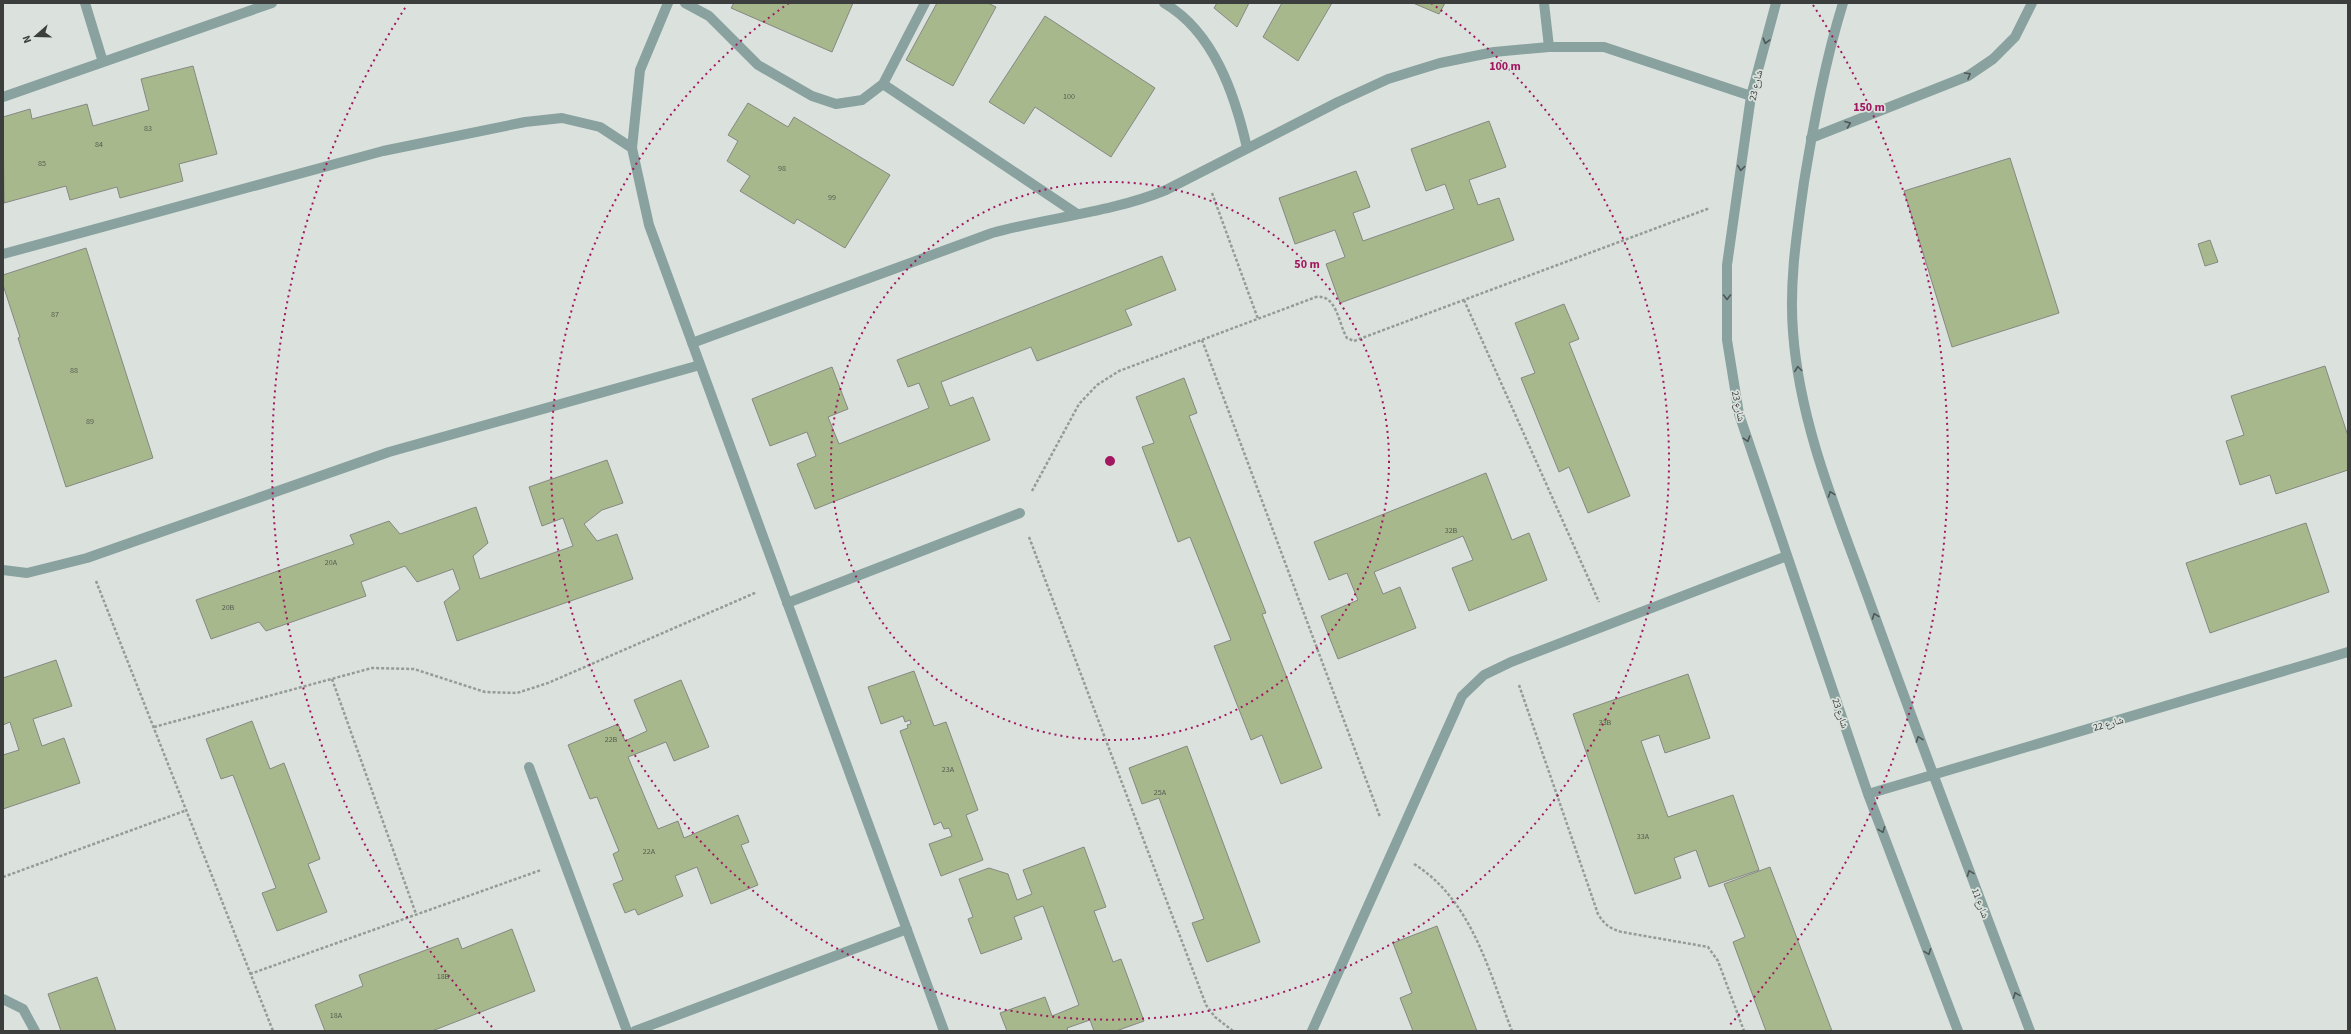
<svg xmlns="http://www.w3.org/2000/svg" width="2351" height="1034" font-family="'Source Sans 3','Noto Naskh Arabic',sans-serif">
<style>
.building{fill:#a8b88d;stroke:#868882}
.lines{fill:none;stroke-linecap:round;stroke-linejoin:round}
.path{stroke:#969b97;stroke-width:2.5;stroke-dasharray:3 2;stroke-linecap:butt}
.lane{stroke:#89a29f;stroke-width:10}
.street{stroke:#89a29f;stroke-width:10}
.oneway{stroke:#4e5755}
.ring{fill:none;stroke:#a21760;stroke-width:2;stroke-dasharray:2 4}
.labels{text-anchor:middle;stroke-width:3.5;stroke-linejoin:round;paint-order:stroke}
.number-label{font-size:8px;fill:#565c50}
.street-label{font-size:10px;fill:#3b3e3c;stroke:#dbe2dd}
.centre{fill:#a21760;stroke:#dbe2dd;stroke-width:2}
.ring-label{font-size:12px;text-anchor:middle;font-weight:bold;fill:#a21760;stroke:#dbe2dd;stroke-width:3.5;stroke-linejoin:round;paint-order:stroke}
</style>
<rect width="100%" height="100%" fill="#dbe2dd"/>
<path class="building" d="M 734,3 L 853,3 L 832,52 L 731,8 Z
M 937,3 L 988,3 L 996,7 L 953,86 L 906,60 Z
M 1217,3 L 1249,3 L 1237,27 L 1214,8 Z
M 1282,3 L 1332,3 L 1298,61 L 1263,37 Z
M 1413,3 L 1445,3 L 1439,14 Z
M 1045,16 L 1155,88 L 1111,157 L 1035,107 L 1024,124 L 989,102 Z
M 193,66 L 217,154 L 179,164 L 183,181 L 120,198 L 117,187 L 70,200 L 66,186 L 4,203 L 3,117 L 30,109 L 32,119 L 87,104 L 93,126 L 149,110 L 141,79 Z
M 748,103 L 788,127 L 794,117 L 890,175 L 845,248 L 797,219 L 794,224 L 740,191 L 750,176 L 727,161 L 738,141 L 728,135 Z
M 1489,121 L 1506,167 L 1469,180 L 1478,205 L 1499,198 L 1514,240 L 1340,303 L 1326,264 L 1345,257 L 1335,230 L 1295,244 L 1279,198 L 1356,171 L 1370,207 L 1353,213 L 1363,241 L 1454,209 L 1445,184 L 1426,191 L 1411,149 Z
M 2010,158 L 2059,313 L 1952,347 L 1904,191 Z
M 2210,240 L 2218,262 L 2205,266 L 2198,244 Z
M 86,248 L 153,458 L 66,487 L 18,338 L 20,337 L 3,285 L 3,275 Z
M 1162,256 L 1176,290 L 1125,310 L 1132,325 L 1037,361 L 1031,347 L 941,382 L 950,406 L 973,397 L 990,440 L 815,509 L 797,464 L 816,456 L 807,432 L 770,446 L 752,399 L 832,367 L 848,409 L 828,417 L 839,444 L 929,408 L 919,383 L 908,387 L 897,360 Z
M 1564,304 L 1579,339 L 1569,343 L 1630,496 L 1588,513 L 1569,467 L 1559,472 L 1521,378 L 1535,373 L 1515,323 Z
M 2325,366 L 2348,436 L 2348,470 L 2276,494 L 2270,475 L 2240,485 L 2226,441 L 2244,435 L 2231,396 Z
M 1184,378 L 1197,413 L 1189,416 L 1266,613 L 1262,614 L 1322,768 L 1281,784 L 1262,735 L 1251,740 L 1214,646 L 1231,640 L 1190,537 L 1178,542 L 1142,447 L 1154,443 L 1136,397 Z
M 607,460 L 623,503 L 602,510 L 584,524 L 597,541 L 617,534 L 633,579 L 457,641 L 444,602 L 460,589 L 453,569 L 417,582 L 405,566 L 361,582 L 366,596 L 266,631 L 259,622 L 211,639 L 196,600 L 354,544 L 350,535 L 389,521 L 400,534 L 476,507 L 488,543 L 473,556 L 480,579 L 573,546 L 563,518 L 542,526 L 529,487 Z
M 1486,473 L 1512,540 L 1529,533 L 1547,580 L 1469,611 L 1452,568 L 1473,560 L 1463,536 L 1374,572 L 1383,594 L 1400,587 L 1416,628 L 1338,659 L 1321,616 L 1358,600 L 1347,573 L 1329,580 L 1314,542 Z
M 2306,523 L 2329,592 L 2210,633 L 2186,563 Z
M 56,660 L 72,706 L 33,719 L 42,746 L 64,738 L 80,783 L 3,809 L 3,755 L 19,750 L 10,722 L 3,725 L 3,678 Z
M 914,671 L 934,726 L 946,722 L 978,810 L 966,815 L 983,860 L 941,876 L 929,844 L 952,836 L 949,828 L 944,829 L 941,822 L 934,825 L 900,731 L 908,728 L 907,725 L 911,724 L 910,720 L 905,722 L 903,716 L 881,724 L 868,687 Z
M 1688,674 L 1710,738 L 1665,753 L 1659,735 L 1641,741 L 1668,817 L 1733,795 L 1759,870 L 1709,887 L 1696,850 L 1674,858 L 1681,878 L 1635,894 L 1573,714 Z
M 681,680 L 709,747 L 674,761 L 666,742 L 628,757 L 658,829 L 678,821 L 684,838 L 738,815 L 749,842 L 741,845 L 758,885 L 711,904 L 697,867 L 675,876 L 683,896 L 638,915 L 635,909 L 625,913 L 613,884 L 623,880 L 613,854 L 619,851 L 597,797 L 590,799 L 568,745 L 618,724 L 625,741 L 647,731 L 634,700 Z
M 252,721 L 270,769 L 284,763 L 320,859 L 308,864 L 327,912 L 277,931 L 262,893 L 276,888 L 233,775 L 221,779 L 206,739 Z
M 1187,746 L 1260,942 L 1207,962 L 1192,923 L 1204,919 L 1159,798 L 1142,804 L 1129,768 Z
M 1084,847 L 1106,907 L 1094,911 L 1113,962 L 1121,959 L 1144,1021 L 1116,1031 L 1094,1031 L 1090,1020 L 1067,1028 L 1068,1031 L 1007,1031 L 1000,1013 L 1045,997 L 1052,1016 L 1079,1005 L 1043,906 L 1014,917 L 1022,939 L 981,954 L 968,919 L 973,917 L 959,879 L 989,868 L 1008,874 L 1017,900 L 1032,894 L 1023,870 Z
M 1770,867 L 1832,1031 L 1766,1031 L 1733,942 L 1745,937 L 1724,884 Z
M 1437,926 L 1477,1031 L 1413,1031 L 1400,998 L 1412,993 L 1393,943 Z
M 512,929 L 535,991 L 432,1031 L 325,1031 L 315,1005 L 363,986 L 359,975 L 458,938 L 462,949 Z
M 97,977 L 116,1031 L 61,1031 L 48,994 Z"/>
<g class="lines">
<path class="path" d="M 1212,193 L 1258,319
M 1464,300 L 1599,602
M 1202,340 L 1380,817
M 1032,491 L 1079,404 L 1097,385 L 1119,371 L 1316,297 C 1337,294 1338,323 1347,338 L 1354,341 L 1710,208
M 1029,537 L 1206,1005 L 1215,1017 L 1233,1031
M 96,581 L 273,1031
M 332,679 L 416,914
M 1519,685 L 1598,914 C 1604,924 1610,929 1622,932 L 1708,947 L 1718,961 L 1744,1031
M 154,727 L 372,668 L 414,669 L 485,692 L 517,693 L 548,683 L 757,592
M 1414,864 C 1472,900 1489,972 1512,1031
M 3,877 L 187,810
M 250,974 L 541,870"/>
<path class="lane" d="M 1811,138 L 1968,76 L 1993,59 L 2015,37 L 2032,3
M 787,603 L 1020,513
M 529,767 L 627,1031
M 3,999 L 23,1009 L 35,1031"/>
<path class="street" d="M 85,3 L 103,62
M 668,3 L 640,70 L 632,148 L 649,225 L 944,1031
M 685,3 L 709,16 L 758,65 L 812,96 L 836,104 L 862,100 L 883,84 L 925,3
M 1164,3 C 1214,32 1235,95 1247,148
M 1544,3 L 1549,47
M 1776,3 L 1751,96 L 1727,265 L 1727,340 L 1739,414 L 1868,794 L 1958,1031
M 1843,3 C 1825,61 1814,122 1804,182 C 1797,232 1789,281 1793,332 C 1800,429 1841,521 1873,611 C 1924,752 1977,891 2030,1031
M 883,84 L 1077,214
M 3,97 L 272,3
M 3,254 L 383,151 L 525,122 L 562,118 L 600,127 L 632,148
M 692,343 L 992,233 C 1050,217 1110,213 1166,190 L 1338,102 L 1388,79 L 1440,63 L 1494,52 L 1549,47 L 1604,47 L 1751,96
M 3,570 L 27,573 L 87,558 L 389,452 L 700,365
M 1868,794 L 2348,652
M 635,1031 L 907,929
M 1312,1031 L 1462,696 L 1484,675 L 1511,662 L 1787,556"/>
</g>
<defs><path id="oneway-chevron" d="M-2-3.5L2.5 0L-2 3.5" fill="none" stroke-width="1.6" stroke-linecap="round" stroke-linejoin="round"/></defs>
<g class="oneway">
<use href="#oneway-chevron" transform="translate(1766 41) rotate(105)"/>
<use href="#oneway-chevron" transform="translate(1968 75) rotate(-30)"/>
<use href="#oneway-chevron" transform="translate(1848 124) rotate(-21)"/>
<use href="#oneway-chevron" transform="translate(1741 168) rotate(98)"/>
<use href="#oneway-chevron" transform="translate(1727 297) rotate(90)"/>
<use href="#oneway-chevron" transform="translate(1798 369) rotate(-98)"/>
<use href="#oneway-chevron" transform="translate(1747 439) rotate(72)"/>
<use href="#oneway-chevron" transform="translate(1831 494) rotate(-110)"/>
<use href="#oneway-chevron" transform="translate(1875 616) rotate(-110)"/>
<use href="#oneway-chevron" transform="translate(1919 739) rotate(-110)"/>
<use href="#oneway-chevron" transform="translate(1882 830) rotate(69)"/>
<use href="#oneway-chevron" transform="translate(1970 873) rotate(-111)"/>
<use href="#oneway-chevron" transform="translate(1928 952) rotate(69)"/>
<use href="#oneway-chevron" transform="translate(2016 995) rotate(-111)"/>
</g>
<g class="ring">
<circle cx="1110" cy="461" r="279"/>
<path d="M1431 3A559 559 0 1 1 789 3"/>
<path d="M492 1027A838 838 0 0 1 407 5M1813 5A838 838 0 0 1 1728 1027"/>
</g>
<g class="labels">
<g class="number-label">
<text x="1069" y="99">100</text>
<text x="148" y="131">83</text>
<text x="99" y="147">84</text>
<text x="42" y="166">85</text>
<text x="782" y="171">98</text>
<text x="832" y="200">99</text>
<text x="55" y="317">87</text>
<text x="74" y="373">88</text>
<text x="90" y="424">89</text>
<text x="1451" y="533">32B</text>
<text x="331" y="565">20A</text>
<text x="228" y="610">20B</text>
<text x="1605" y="725">33B</text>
<text x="611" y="742">22B</text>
<text x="948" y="772">23A</text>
<text x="1160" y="795">25A</text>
<text x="1643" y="839">33A</text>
<text x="649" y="854">22A</text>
<text x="443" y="979">18B</text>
<text x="336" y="1018">18A</text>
</g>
<g class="street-label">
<text transform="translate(1755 85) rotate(-77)" y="4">شارع 23</text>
<text transform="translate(1739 406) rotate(78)" y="4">شارع 23</text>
<text transform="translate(1841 713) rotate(71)" y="4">شارع 23</text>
<text transform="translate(2108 723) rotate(-16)" y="4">شارع 22</text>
<text transform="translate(1981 903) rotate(69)" y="4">شارع 11</text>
</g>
</g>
<circle cx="1110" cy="461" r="6" class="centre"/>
<g class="ring-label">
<text x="1505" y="70">100 m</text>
<text x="1869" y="111">150 m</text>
<text x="1307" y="268">50 m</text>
</g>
<rect width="2351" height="1034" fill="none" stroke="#3b3e3c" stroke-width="8"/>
<g transform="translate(36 36) rotate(250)" stroke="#dbe2dd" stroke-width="3" paint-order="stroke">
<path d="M0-3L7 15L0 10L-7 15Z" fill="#3b3e3c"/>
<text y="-6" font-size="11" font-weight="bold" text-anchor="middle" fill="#3b3e3c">N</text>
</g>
</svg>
